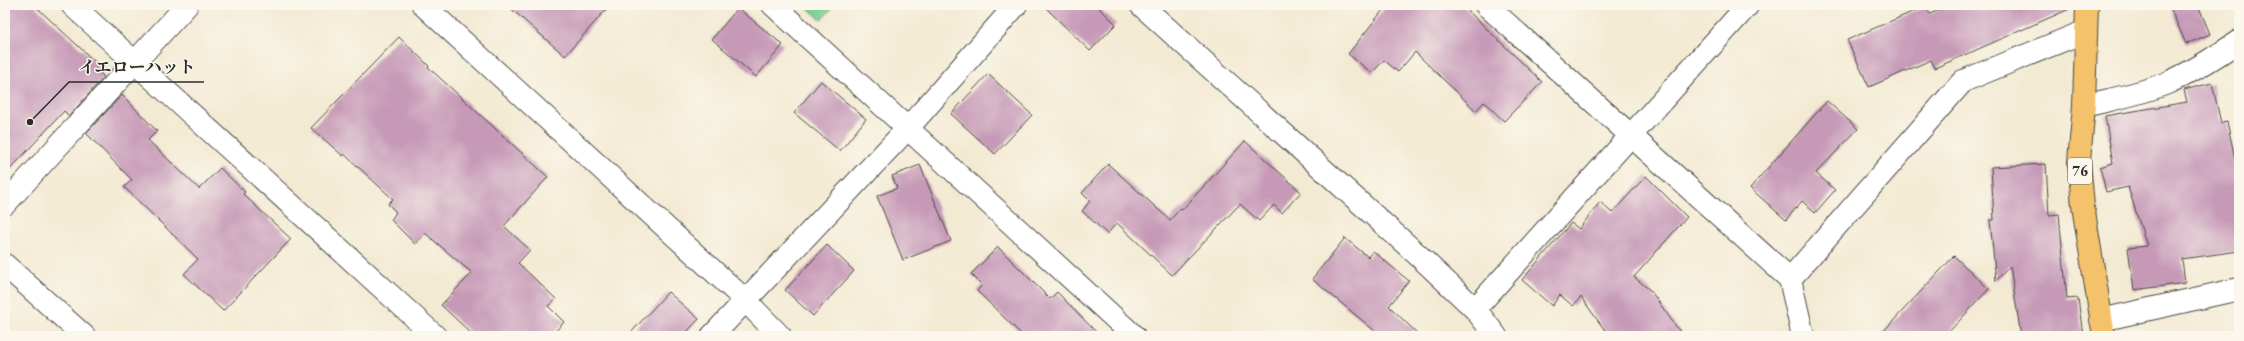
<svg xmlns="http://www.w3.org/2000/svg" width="2244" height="341" font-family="'EB Garamond','Noto Serif JP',serif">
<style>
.green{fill:#7cd194;stroke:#547e60}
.building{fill:#c69ab7}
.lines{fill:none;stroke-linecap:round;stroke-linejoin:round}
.minor-casing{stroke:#494844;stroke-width:24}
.tertiary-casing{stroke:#494844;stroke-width:24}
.primary-casing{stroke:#494844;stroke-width:24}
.minor{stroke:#fff;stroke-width:22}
.tertiary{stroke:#fff;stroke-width:22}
.primary{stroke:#f3c26a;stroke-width:22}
.labels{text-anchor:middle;stroke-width:3;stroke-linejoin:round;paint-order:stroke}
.shield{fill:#fbf7ec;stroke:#696865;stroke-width:1}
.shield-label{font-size:15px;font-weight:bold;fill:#2b2b2b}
.leader{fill:none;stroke:#2b2b2b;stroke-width:1.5}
.callout-dot{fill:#2b2b2b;stroke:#fbf7ec;stroke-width:1.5}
.callout-label{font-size:17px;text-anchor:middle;font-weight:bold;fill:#2b2b2b;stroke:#fbf7ec;stroke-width:3;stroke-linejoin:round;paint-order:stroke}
</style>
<rect width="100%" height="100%" fill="#fbf7ec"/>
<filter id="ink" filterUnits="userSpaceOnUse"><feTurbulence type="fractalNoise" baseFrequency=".025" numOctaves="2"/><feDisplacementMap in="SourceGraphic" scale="8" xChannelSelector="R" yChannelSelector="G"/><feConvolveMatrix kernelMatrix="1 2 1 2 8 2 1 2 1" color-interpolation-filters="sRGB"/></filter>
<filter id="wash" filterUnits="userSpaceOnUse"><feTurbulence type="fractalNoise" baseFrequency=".012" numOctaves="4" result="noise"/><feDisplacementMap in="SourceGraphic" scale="16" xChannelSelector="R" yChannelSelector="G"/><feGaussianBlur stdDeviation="0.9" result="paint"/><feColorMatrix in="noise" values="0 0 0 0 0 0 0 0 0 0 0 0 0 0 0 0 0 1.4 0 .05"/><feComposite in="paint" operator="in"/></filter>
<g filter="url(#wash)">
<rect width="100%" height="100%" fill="#f3ead3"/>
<path class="green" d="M 805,5 L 835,5 L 821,20 Z"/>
<g id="blocks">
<path class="building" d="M 5,5 L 34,5 L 103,69 L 100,73 L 104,77 L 69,116 L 64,111 L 5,175 Z
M 507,5 L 610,5 L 565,56 Z
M 1043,5 L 1096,5 L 1116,24 L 1090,51 Z
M 1387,5 L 1462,5 L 1542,82 L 1504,121 L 1484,102 L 1476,111 L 1415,52 L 1398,72 L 1384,60 L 1372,73 L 1348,54 Z
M 1951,5 L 2074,5 L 2074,7 L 1935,68 L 1931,60 L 1869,87 L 1847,40 L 1926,6 L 1930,14 Z
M 2169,5 L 2198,5 L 2210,34 L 2186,44 Z
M 738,8 L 783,45 L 756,77 L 712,39 Z
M 399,37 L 429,66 L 428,67 L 548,177 L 504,226 L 530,250 L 518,263 L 556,299 L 548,306 L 564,322 L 551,336 L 474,336 L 441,305 L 472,273 L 425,233 L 415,244 L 391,220 L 396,212 L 388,204 L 393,199 L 344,154 L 343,156 L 311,128 Z
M 988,74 L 1032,115 L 995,154 L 951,114 Z
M 821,81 L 866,119 L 840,151 L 794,113 Z
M 2212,83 L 2221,123 L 2227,122 L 2235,158 L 2239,157 L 2239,251 L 2182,259 L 2185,283 L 2134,290 L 2128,248 L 2147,246 L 2128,187 L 2106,192 L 2100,167 L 2113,163 L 2105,116 L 2187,102 L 2184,90 Z
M 122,95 L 157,131 L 148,140 L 199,189 L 220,168 L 245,192 L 243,194 L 291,239 L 223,311 L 184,274 L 198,259 L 124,187 L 132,180 L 86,133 Z
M 1827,101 L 1858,129 L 1816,173 L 1835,190 L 1815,213 L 1802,201 L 1786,220 L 1750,188 Z
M 1245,141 L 1301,192 L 1282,213 L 1274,205 L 1259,221 L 1240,204 L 1172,275 L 1117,223 L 1107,234 L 1082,211 L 1090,201 L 1082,193 L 1108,164 L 1170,220 L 1181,208 L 1182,210 Z
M 2046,164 L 2049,215 L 2059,214 L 2067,299 L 2078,298 L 2083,336 L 2021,336 L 2010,266 L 1996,281 L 1990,220 L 1994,220 L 1991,167 Z
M 920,165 L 951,241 L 903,260 L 877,196 L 897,188 L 892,176 Z
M 1646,176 L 1687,217 L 1634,277 L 1650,290 L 1683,336 L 1609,336 L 1581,297 L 1573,306 L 1560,295 L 1552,306 L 1522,280 L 1571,223 L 1579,229 L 1600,202 L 1612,213 Z
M 1345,238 L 1368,257 L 1373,251 L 1409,281 L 1389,306 L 1420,336 L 1381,336 L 1312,279 Z
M 827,245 L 854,271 L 813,316 L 785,290 Z
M 998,247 L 1050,299 L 1057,292 L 1100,336 L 1023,336 L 977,291 L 982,285 L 971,274 Z
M 1954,256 L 1989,289 L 1945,336 L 1879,336 Z
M 668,292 L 699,319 L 683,336 L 628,336 Z"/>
</g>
</g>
<g filter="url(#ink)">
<use href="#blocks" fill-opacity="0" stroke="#494844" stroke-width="1"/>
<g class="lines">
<defs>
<path id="minor" d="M 72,5 L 435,336
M 423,5 L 745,300 L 780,336
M 773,5 L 1134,336
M 1486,5 L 1790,279 L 1803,336
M 2084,106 C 2112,99 2141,94 2167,83 C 2193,72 2217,56 2239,41
M 5,204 L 187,5
M 5,265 L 84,336
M 1790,279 L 1963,81 L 2086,31
M 1475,309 L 1748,5
M 2101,320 L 2239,289
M 712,336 L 908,128 L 1016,5"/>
<path id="tertiary" d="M 1141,5 L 1420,257 L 1475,309 L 1496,336"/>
<path id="primary" d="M 2087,5 L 2084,106 L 2079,161 L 2083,206 L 2104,336"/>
</defs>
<use href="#minor" class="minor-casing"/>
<use href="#tertiary" class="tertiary-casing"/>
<use href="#primary" class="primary-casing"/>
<use href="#minor" class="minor"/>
<use href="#tertiary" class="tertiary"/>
<use href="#primary" class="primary"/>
</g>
</g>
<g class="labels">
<rect class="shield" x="2068" y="158" width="24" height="26" rx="3"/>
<g class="shield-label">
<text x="2080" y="176">76</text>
</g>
</g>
<path class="leader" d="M30 122L69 82H204"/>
<circle class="callout-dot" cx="30" cy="122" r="4"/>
<g class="callout-label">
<text x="137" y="73">イエローハット</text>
</g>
<rect width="2244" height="341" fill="none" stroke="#fbf7ec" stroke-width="20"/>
</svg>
